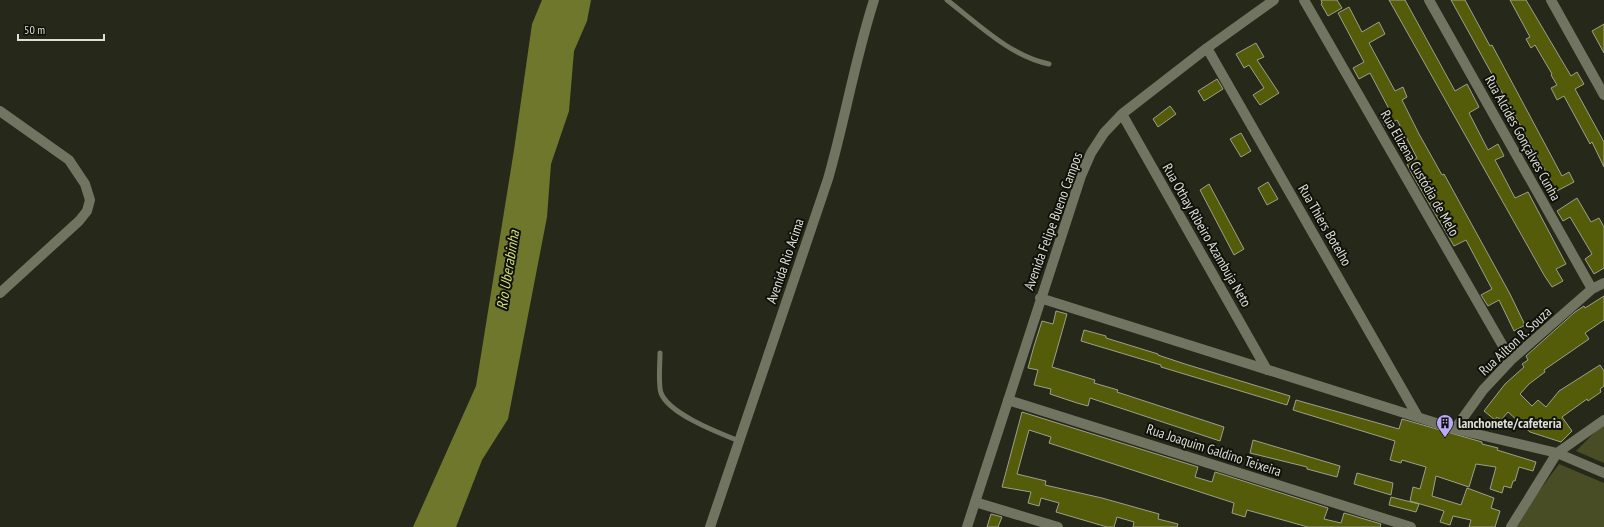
<svg xmlns="http://www.w3.org/2000/svg" width="1604" height="527" font-family="'PT Sans Narrow',sans-serif">
<style>
.green{fill:#484d25}
.water{fill:#6f772d}
.building{fill:#545b09;stroke:#9da08c}
.lines{fill:none;stroke-linecap:round;stroke-linejoin:round}
.service{stroke:#717461;stroke-width:5}
.minor{stroke:#717461;stroke-width:10}
.labels{text-anchor:middle;stroke-width:4;stroke-linejoin:round;paint-order:stroke}
.street-label{font-size:14px;fill:#dddfd5;stroke:#10110a}
.poi-label{font-size:14px;font-weight:bold;fill:#dddfd5;stroke:#10110a;text-anchor:start}
.water-label{font-size:15px;font-style:italic;fill:#d2df78;stroke:#10110a}
</style>
<rect width="100%" height="100%" fill="#262919"/>
<path class="green" d="M 1604,423 L 1604,463 L 1576,451 Z
M 1559,464 L 1604,483 L 1604,527 L 1517,527 L 1537,494 Z"/>
<path class="water" d="M 542,0 L 591,0 L 587,21 L 574,51 L 569,111 L 551,164 L 547,217 L 508,419 L 482,460 L 456,527 L 413,527 L 476,386 L 514,150 L 532,24 Z"/>
<path class="building" d="M 1321,0 L 1337,0 L 1342,8 L 1328,16 L 1321,4 L 1322,3 Z
M 1389,0 L 1405,0 L 1455,91 L 1467,84 L 1479,107 L 1469,113 L 1488,150 L 1498,144 L 1504,156 L 1495,160 L 1515,198 L 1528,192 L 1566,264 L 1556,269 L 1563,281 L 1552,287 L 1544,275 Z
M 1451,0 L 1465,0 L 1490,46 L 1492,45 L 1562,176 L 1569,172 L 1574,182 L 1551,194 L 1545,184 L 1551,181 Z
M 1510,0 L 1526,0 L 1571,76 L 1577,72 L 1584,84 L 1575,89 L 1604,142 L 1604,167 L 1592,142 L 1590,144 L 1564,96 L 1557,100 L 1551,88 L 1557,85 L 1551,75 L 1552,74 L 1535,45 L 1531,48 L 1526,39 L 1530,37 Z
M 1349,7 L 1362,32 L 1379,22 L 1385,34 L 1369,43 L 1395,91 L 1403,87 L 1407,97 L 1402,100 L 1419,134 L 1442,175 L 1444,174 L 1510,294 L 1525,325 L 1514,331 L 1499,300 L 1488,306 L 1481,295 L 1492,289 L 1466,240 L 1454,246 L 1412,174 L 1407,164 L 1417,158 L 1397,120 L 1385,126 L 1379,114 L 1389,109 L 1370,73 L 1359,79 L 1353,68 L 1364,62 L 1338,13 Z
M 1604,24 L 1604,53 L 1592,31 Z
M 1256,43 L 1264,57 L 1257,60 L 1279,93 L 1260,105 L 1253,95 L 1264,88 L 1249,65 L 1244,68 L 1236,54 Z
M 1217,79 L 1223,89 L 1204,101 L 1198,91 Z
M 1170,106 L 1176,114 L 1158,127 L 1153,119 Z
M 1241,133 L 1251,151 L 1241,157 L 1230,139 Z
M 1268,182 L 1278,199 L 1267,205 L 1258,188 Z
M 1209,184 L 1244,249 L 1234,255 L 1200,190 Z
M 1577,198 L 1591,222 L 1599,218 L 1604,227 L 1604,268 L 1594,274 L 1585,259 L 1592,254 L 1570,217 L 1563,221 L 1557,211 Z
M 1604,296 L 1604,320 L 1585,333 L 1589,339 L 1544,370 L 1545,372 L 1529,384 L 1520,394 L 1532,406 L 1538,400 L 1546,407 L 1559,391 L 1600,365 L 1604,371 L 1604,386 L 1600,389 L 1601,392 L 1588,401 L 1587,399 L 1562,417 L 1572,431 L 1561,442 L 1530,432 L 1508,412 L 1501,420 L 1497,417 L 1495,420 L 1484,411 L 1505,384 L 1524,367 L 1522,364 L 1528,360 L 1526,356 L 1575,312 L 1584,306 L 1585,308 Z
M 1056,311 L 1067,314 L 1052,367 L 1095,380 L 1094,383 L 1118,390 L 1117,392 L 1224,427 L 1220,441 L 1090,398 L 1088,406 L 1077,403 L 1050,394 L 1051,389 L 1034,385 L 1038,370 L 1028,368 L 1034,346 L 1042,321 L 1053,324 Z
M 1084,330 L 1106,336 L 1106,338 L 1158,354 L 1158,355 L 1185,364 L 1290,396 L 1287,405 L 1161,367 L 1161,365 L 1081,341 Z
M 1296,400 L 1399,429 L 1402,419 L 1482,442 L 1482,444 L 1498,448 L 1497,450 L 1536,462 L 1533,471 L 1519,467 L 1515,481 L 1513,481 L 1511,488 L 1504,486 L 1502,493 L 1490,489 L 1496,467 L 1476,464 L 1469,487 L 1436,476 L 1432,496 L 1461,505 L 1467,488 L 1494,498 L 1491,508 L 1500,511 L 1495,527 L 1469,527 L 1471,520 L 1453,516 L 1450,525 L 1440,522 L 1444,511 L 1410,501 L 1413,487 L 1420,489 L 1426,467 L 1402,460 L 1401,463 L 1390,460 L 1395,441 L 1293,410 Z
M 1022,412 L 1198,467 L 1195,477 L 1212,482 L 1215,472 L 1328,508 L 1324,519 L 1341,523 L 1344,513 L 1381,524 L 1380,527 L 1308,527 L 1247,510 L 1245,517 L 1232,513 L 1234,503 L 1049,443 L 1051,437 L 1029,430 L 1017,474 L 1046,481 L 1045,485 L 1102,498 L 1159,514 L 1158,519 L 1178,524 L 1177,527 L 1133,527 L 1134,522 L 1117,517 L 1114,527 L 1107,527 L 1056,512 L 1059,503 L 1041,498 L 1039,506 L 1028,503 L 1031,492 L 1002,487 Z
M 1253,440 L 1340,466 L 1337,477 L 1307,469 L 1307,467 L 1250,453 Z
M 1357,473 L 1393,483 L 1391,495 L 1354,484 Z
M 1391,497 L 1419,504 L 1416,512 L 1389,505 Z
M 991,514 L 1002,517 L 998,527 L 987,527 Z"/>
<g class="lines">
<path class="service" d="M 947,0 C 978,24 1010,56 1049,64
M 660,353 C 660,363 658,384 661,393 C 669,414 719,433 739,441"/>
<path class="minor" d="M 1304,0 L 1511,360
M 1429,0 L 1592,289
M 1551,0 L 1604,95
M 1207,48 L 1418,417
M 0,111 L 69,160 L 85,184 L 90,200 L 87,211 L 79,221 L 0,293
M 1122,114 L 1267,370
M 1040,298 L 1455,429 L 1557,453 L 1604,473
M 1008,400 L 1411,527
M 1455,429 L 1483,390 L 1511,360 L 1592,289 L 1604,283
M 975,502 L 1058,527
M 710,527 L 828,179 C 845,120 855,59 874,0
M 967,527 L 1081,176 L 1091,153 L 1104,133 L 1122,114 L 1207,48 L 1274,0
M 1511,527 L 1557,453 L 1604,420"/>
</g>
<defs>
<symbol id="building-pin" viewBox="-11 -11 22 30"><path d="M0 17L-7.5 6A9.5 9.5 0 1 1 7.5 6Z" fill="#bcaaf6" stroke="#10110a"/><path d="M-4-6H4V6H1V3H-1V6H-4ZM-2.5-4.3h1.7v1.8h-1.7ZM.8-4.3h1.7v1.8H.8ZM-2.5-1h1.7V.8h-1.7ZM.8-1h1.7V.8H.8Z" fill="#111"/></symbol>
</defs>
<g fill-rule="evenodd">
<use href="#building-pin" x="1435" y="413" width="20" height="27"/>
</g>
<g class="labels">
<g class="street-label">
<text transform="translate(1523 138) rotate(61)" y="5">Rua Alcides Gonçalves Cunha</text>
<text transform="translate(1420 173) rotate(60)" y="5">Rua Elizena Custódia de Melo</text>
<text transform="translate(1053 221) rotate(-70)" y="5">Avenida Felipe Bueno Campos</text>
<text transform="translate(1325 225) rotate(60)" y="5">Rua Thiers Botelho</text>
<text transform="translate(1207 235) rotate(60)" y="5">Rua Othay Ribeiro Azambuja Neto</text>
<text transform="translate(785 261) rotate(-71)" y="5">Avenida Rio Acima</text>
<text transform="translate(1515 341) rotate(-43)" y="5">Rua Ailton R. Souza</text>
<text transform="translate(1214 450) rotate(18)" y="5">Rua Joaquim Galdino Teixeira</text>
</g>
<g class="poi-label">
<text x="1458" y="428">lanchonete/cafeteria</text>
</g>
<g class="water-label">
<text transform="translate(508 270) rotate(-81)" y="5">Rio Uberabinha</text>
</g>
</g>
<path d="M18 34v6h86v-6" fill="none" stroke="#dddfd5" stroke-width="2"/>
<text x="24" y="34" font-size="12" fill="#dddfd5" stroke="#10110a" stroke-width="3" paint-order="stroke">50 m</text>
</svg>
